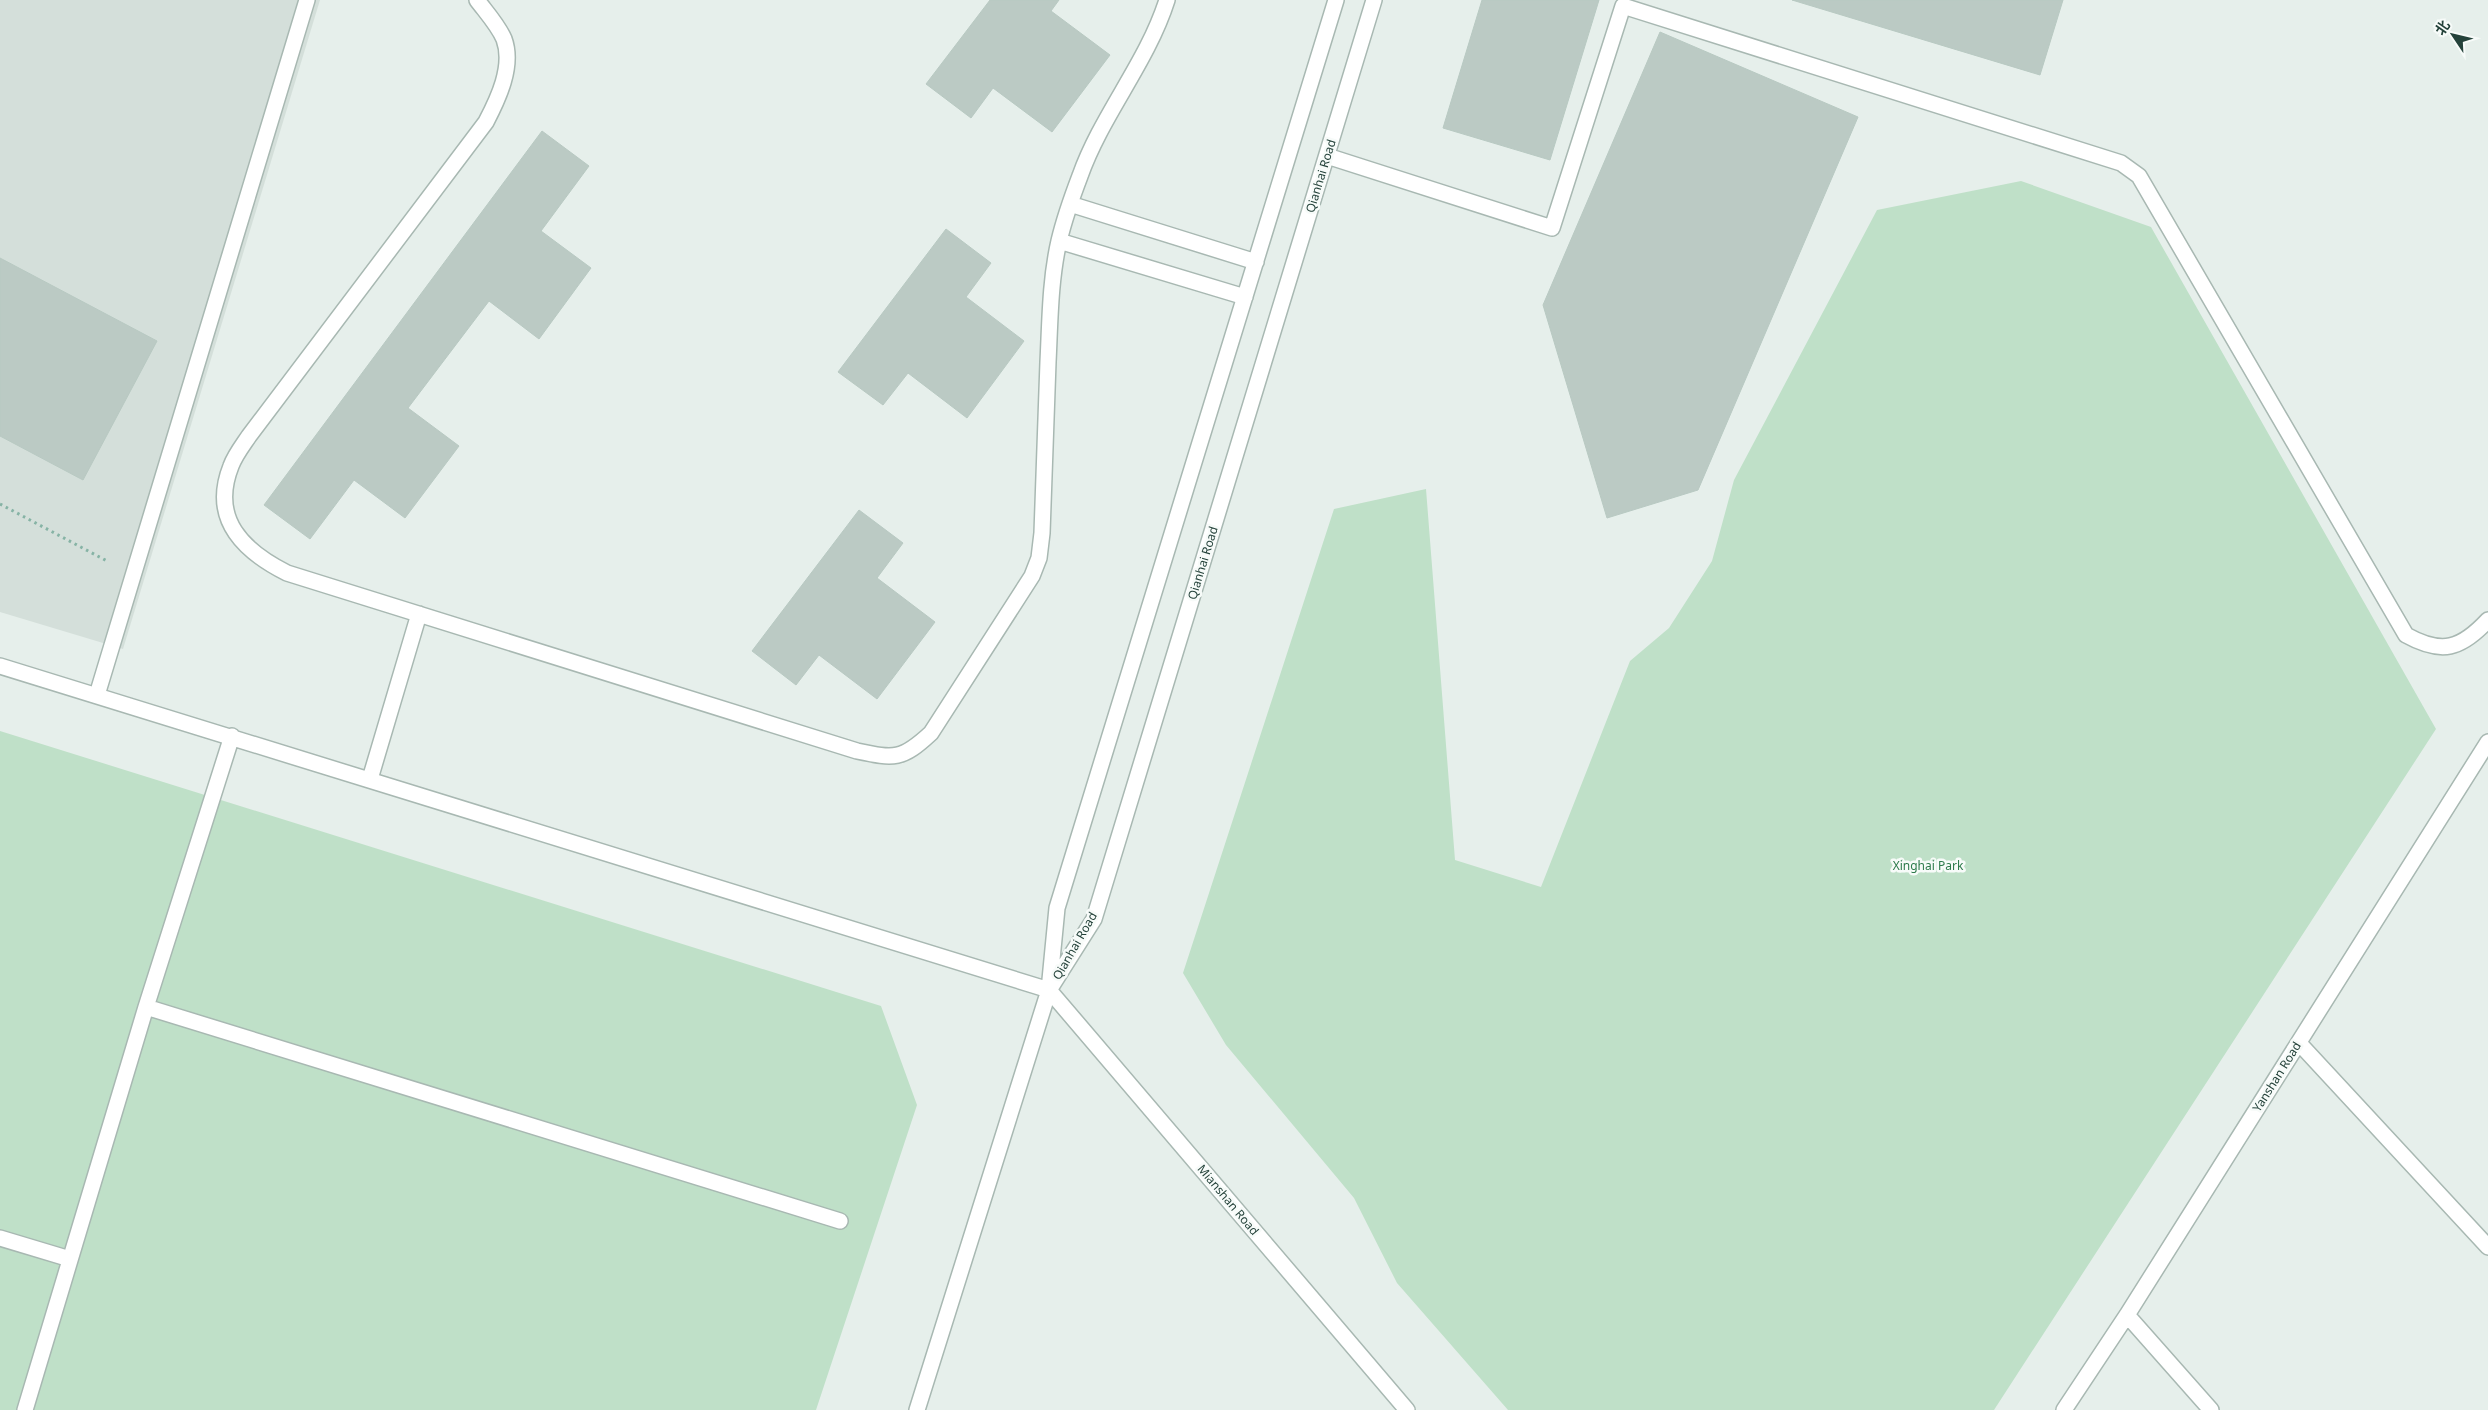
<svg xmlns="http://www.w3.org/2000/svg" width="2488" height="1410" font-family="'Noto Sans','Noto Sans SC',sans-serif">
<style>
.built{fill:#d4dfda}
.green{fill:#bfe0c8}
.building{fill:#bbcac4;stroke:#b8c9c2}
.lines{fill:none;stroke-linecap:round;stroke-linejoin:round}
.minor-casing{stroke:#a8b8b2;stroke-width:18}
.path{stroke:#86b3a5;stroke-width:3;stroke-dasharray:2.5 4;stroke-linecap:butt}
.minor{stroke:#fff;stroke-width:15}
.labels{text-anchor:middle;stroke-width:5;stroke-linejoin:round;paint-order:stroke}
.street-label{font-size:12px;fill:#24423a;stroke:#f7fbf9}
.park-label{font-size:12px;fill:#2d7a4b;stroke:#f7fbf9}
</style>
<rect width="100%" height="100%" fill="#e6efeb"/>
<path class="built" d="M 0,0 L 320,0 L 123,649 L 0,612 Z"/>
<path class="green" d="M 2021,181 L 2151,227 L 2436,729 L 1994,1410 L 1508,1410 L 1397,1283 L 1354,1198 L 1226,1045 L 1183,973 L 1334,509 L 1426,489 L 1455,860 L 1541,887 L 1630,661 L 1669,628 L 1712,561 L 1734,480 L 1877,210 Z
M 0,731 L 881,1006 L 917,1105 L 816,1410 L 0,1410 Z"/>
<path class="building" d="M 990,0 L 1059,0 L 1051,11 L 1110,55 L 1052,132 L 993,88 L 971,118 L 926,84 Z
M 1482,0 L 1599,0 L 1550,160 L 1443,128 Z
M 1792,0 L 2063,0 L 2040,75 Z
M 1660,32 L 1858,117 L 1698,490 L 1607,518 L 1543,305 Z
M 542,131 L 589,166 L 541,231 L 591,268 L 539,339 L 489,301 L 408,408 L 459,446 L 405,518 L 354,480 L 310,539 L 264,505 Z
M 946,229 L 991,263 L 966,297 L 1024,341 L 967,418 L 908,373 L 883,405 L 838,372 Z
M 0,258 L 157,341 L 83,480 L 0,436 Z
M 859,510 L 903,543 L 877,578 L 935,622 L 877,699 L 819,655 L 796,685 L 752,651 Z"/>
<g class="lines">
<defs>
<path id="minor" d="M 477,0 C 486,12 498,25 504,39 C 514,66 498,99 486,122 L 249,436 C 243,445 235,455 231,466 C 210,519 243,551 287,573 L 857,751 C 895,759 902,760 931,733 L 1032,576 L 1039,558 L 1042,533 C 1044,476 1046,419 1048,362 C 1050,322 1050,280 1059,241 C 1064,220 1072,197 1080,176 C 1102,114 1147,63 1167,0
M 1327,156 L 1552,228 L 1623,6 L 2121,163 L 2139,176 L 2406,635 C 2442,655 2461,649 2488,620
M 1070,204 L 1256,262
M 1059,241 L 1245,297
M 0,666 L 1049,990
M 97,695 L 307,0
M 370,779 L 419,614
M 1051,987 L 1094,919 L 1374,0
M 1049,990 L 1407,1410
M 146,1007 L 840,1221
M 2299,1043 L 2488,1247
M 0,1238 L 70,1259
M 2127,1315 L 2211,1410
M 25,1410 L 146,1007 L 232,736
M 917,1410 L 1049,990 L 1057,908 L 1336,0
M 2064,1410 L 2127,1315 L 2488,742"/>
</defs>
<use href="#minor" class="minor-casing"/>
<path class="path" d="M 0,504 L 107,561"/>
<use href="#minor" class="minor"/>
</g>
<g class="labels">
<g class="street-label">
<text transform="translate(1321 176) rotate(-73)" y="4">Qianhai Road</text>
<text transform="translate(1203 563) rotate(-73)" y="4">Qianhai Road</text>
<text transform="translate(1075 946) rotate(-60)" y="4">Qianhai Road</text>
<text transform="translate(2277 1077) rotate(-58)" y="4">Yanshan Road</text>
<text transform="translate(1228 1200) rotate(50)" y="4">Mianshan Road</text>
</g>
<g class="park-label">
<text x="1928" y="870">Xinghai Park</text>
</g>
</g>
<g transform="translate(2453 35) rotate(305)" stroke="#f7fbf9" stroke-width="4" paint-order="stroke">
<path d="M0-4L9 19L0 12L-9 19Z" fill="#24423a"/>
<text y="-8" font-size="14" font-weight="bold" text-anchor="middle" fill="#24423a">北</text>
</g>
</svg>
